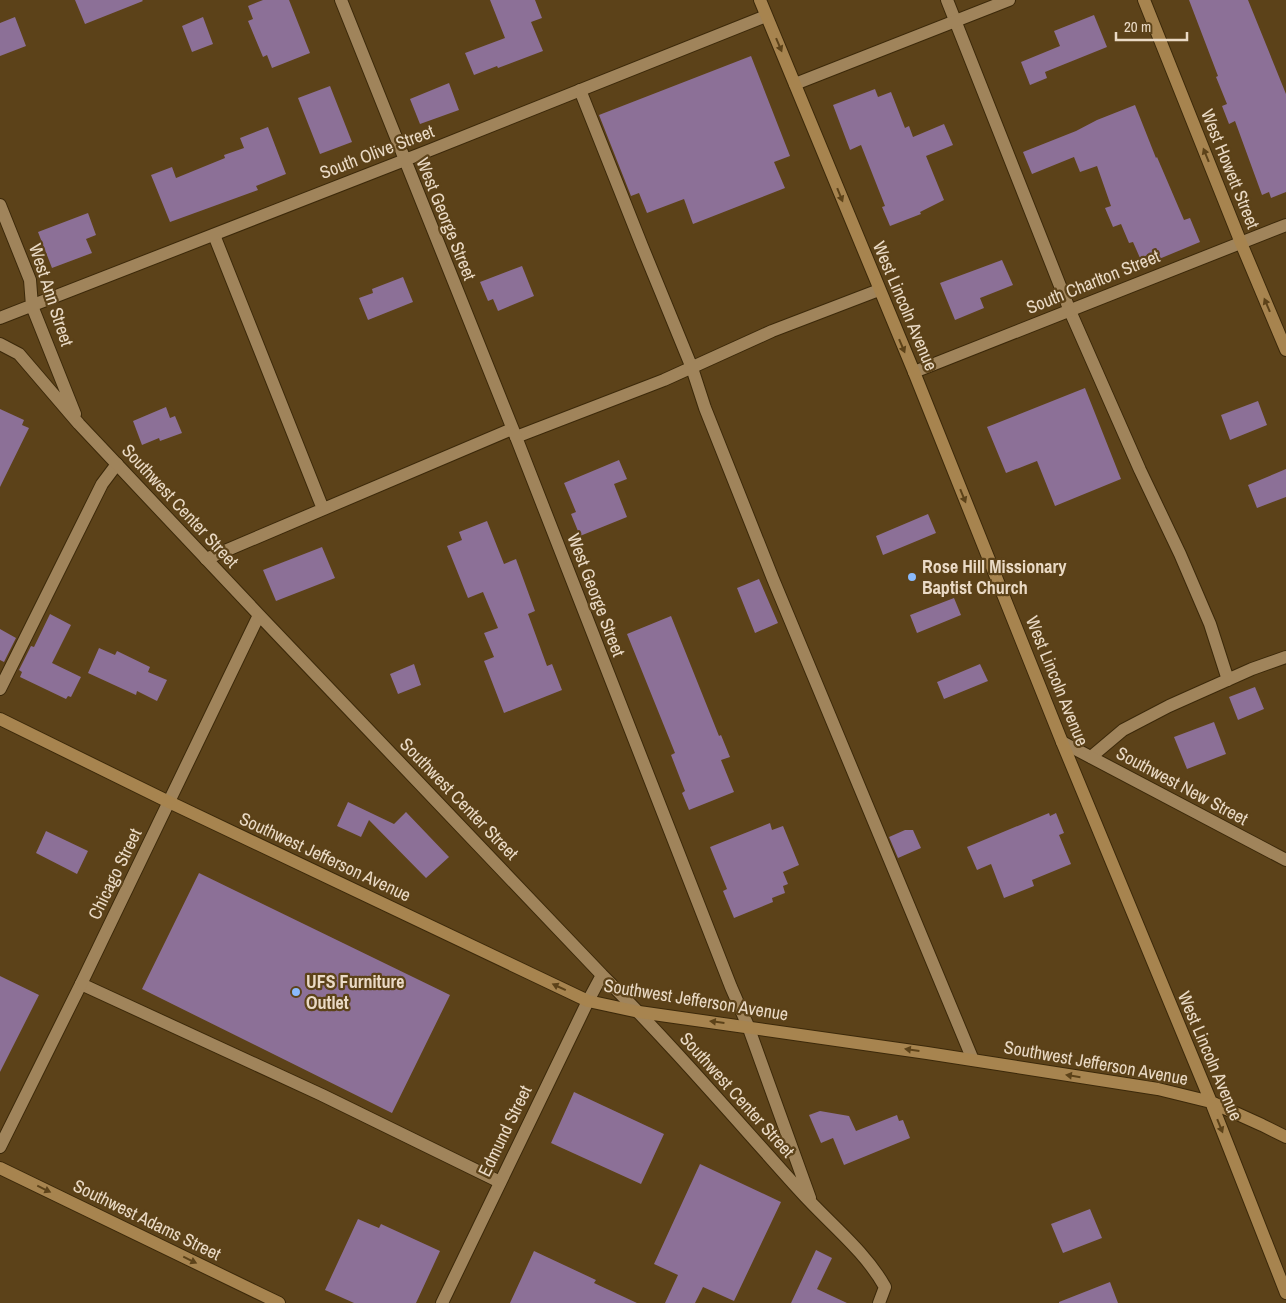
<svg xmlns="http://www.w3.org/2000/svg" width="1286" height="1303" font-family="'Archivo Narrow',sans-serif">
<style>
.building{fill:#8c7097}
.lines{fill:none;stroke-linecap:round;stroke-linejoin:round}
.service-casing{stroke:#3c290a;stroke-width:14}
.minor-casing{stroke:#3c290a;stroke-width:14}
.secondary-casing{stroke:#3c290a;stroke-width:14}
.service{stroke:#a0845b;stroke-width:12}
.minor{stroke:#a0845b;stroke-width:12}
.secondary{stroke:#a7844f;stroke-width:12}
.oneway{fill:#5c4219}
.poi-dot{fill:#8abafc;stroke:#5c4219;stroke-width:2}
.labels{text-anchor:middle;stroke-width:4.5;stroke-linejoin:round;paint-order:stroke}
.street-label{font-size:18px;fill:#eadac5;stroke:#5c4219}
.poi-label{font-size:18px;font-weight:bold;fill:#eadac5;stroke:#5c4219;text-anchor:start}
</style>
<rect width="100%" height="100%" fill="#5c4219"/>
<path class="building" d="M 75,0 L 142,0 L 143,1 L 85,24 Z
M 263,0 L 289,0 L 310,53 L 272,68 L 267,55 L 263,57 L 248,21 L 253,19 L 248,6 Z
M 490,0 L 535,0 L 542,18 L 531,22 L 543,51 L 498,68 L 497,66 L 474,75 L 465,53 L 505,38 Z
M 1189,0 L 1248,0 L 1286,94 L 1286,192 L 1271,198 L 1269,192 L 1262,195 L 1235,121 L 1229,124 L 1222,106 L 1227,104 L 1216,77 L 1218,76 Z
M 1094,15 L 1107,47 L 1045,72 L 1047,78 L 1030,85 L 1021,62 L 1060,46 L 1054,31 Z
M 15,17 L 26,46 L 0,56 L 0,23 Z
M 203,17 L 213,44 L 192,52 L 182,26 Z
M 751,56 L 790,156 L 774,162 L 785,188 L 693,224 L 684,199 L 647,213 L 639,193 L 631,196 L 599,115 Z
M 449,83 L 459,110 L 420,124 L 410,99 Z
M 330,86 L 352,142 L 320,154 L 298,98 Z
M 875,89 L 878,97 L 891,92 L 905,128 L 909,126 L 913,137 L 944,124 L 953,145 L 926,156 L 944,200 L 920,212 L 921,214 L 890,226 L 882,207 L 885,206 L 861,145 L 850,150 L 833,105 Z
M 1135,105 L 1156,158 L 1157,157 L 1184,220 L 1190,218 L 1200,242 L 1159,259 L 1156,252 L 1140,258 L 1133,242 L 1129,243 L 1121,224 L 1113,227 L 1105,208 L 1111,206 L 1097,166 L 1080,172 L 1074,157 L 1032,174 L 1023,152 L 1076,131 L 1097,120 Z
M 268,127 L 286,174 L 256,186 L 258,190 L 170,222 L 151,175 L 172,167 L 176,178 L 225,158 L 224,155 L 244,148 L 240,138 Z
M 88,213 L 96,235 L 86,239 L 92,253 L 52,268 L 38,232 Z
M 1002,260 L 1013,285 L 980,298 L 984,308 L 955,320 L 940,283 Z
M 522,266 L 534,296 L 498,311 L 493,299 L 488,301 L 480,282 Z
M 403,277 L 413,302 L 368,320 L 359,298 L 373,293 L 372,289 Z
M 1085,388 L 1121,479 L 1055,506 L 1037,461 L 1006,473 L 987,427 Z
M 1258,401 L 1267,425 L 1230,440 L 1221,415 Z
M 166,407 L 170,418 L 175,416 L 182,433 L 160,441 L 159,438 L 142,445 L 133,421 Z
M 0,409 L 24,420 L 22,425 L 29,428 L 0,487 Z
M 619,460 L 627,479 L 614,484 L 627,517 L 580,536 L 571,514 L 576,512 L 564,483 Z
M 1286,469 L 1286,497 L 1257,508 L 1248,485 Z
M 928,514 L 936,533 L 883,555 L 876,536 Z
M 487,521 L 504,564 L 516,559 L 535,611 L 528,614 L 547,666 L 552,664 L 562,690 L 504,713 L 484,661 L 494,657 L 484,633 L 498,628 L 483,592 L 468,598 L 447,546 L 462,540 L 459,532 Z
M 322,547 L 335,578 L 276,601 L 263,570 Z
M 759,579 L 778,623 L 755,633 L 737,588 Z
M 954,598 L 961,615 L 917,633 L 910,615 Z
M 50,614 L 71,625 L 52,663 L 81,677 L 71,697 L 68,696 L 66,699 L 20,677 L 22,672 L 19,670 L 31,646 L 34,647 Z
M 671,616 L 719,736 L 721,735 L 730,757 L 721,760 L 734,792 L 689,810 L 682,793 L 685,791 L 671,755 L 675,753 L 627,634 Z
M 0,629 L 16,638 L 4,662 L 0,660 Z
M 99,648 L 115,655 L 117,651 L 150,667 L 148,672 L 167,680 L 157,701 L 137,691 L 136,695 L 88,673 Z
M 414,664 L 421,685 L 398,694 L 390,674 Z
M 980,664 L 988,681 L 944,699 L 937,682 Z
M 1255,687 L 1264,709 L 1238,720 L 1229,697 Z
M 1214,722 L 1226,754 L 1187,769 L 1174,737 Z
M 348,802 L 394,824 L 406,812 L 449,857 L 426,878 L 369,820 L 361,837 L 337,826 Z
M 1049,813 L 1050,816 L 1056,813 L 1064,833 L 1059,835 L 1071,864 L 1032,880 L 1034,886 L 1004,898 L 991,864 L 977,870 L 967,847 Z
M 770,823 L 772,830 L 783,826 L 799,865 L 783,872 L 788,884 L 783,886 L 785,893 L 772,898 L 773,902 L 734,918 L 723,891 L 727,889 L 710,847 Z
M 905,830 L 913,830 L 921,848 L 898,858 L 889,837 Z
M 46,831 L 88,851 L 77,874 L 36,853 Z
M 199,873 L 450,995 L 392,1113 L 142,989 Z
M 0,976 L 39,995 L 0,1072 Z
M 574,1092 L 664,1134 L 641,1184 L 551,1143 Z
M 820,1111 L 849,1116 L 856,1131 L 897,1115 L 899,1121 L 903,1120 L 910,1138 L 844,1165 L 833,1138 L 821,1143 L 809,1115 Z
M 700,1164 L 781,1202 L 734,1301 L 703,1287 L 695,1303 L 665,1303 L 678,1275 L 654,1264 Z
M 1090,1209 L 1102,1238 L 1063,1253 L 1051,1224 Z
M 358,1219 L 379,1228 L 381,1224 L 440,1251 L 416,1303 L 354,1303 L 325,1290 Z
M 816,1250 L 832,1258 L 817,1289 L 847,1303 L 791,1303 Z
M 534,1251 L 596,1280 L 594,1283 L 637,1303 L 510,1303 Z
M 1110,1282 L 1118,1303 L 1059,1303 L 1059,1302 Z"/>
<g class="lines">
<defs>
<path id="service" d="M 947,0 L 1070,311 L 1140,470 L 1180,554 L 1210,624 L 1228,680
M 580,90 L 642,246 L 692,368 L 705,408 L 773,579 L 973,1060
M 214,235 L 323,509
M 516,437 L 664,380 L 772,331 L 879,290
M 206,559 L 512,429
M 0,689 L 102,484 L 117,464
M 1091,757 L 1123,730 L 1169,706 L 1252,669 L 1286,657
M 81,984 L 322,1095 L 500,1182"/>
<path id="minor" d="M 341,0 L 516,437 L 731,987 L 748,1026 L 810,1198
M 795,84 L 1009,0
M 0,205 L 30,280 L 32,306 L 75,414
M 0,318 L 428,151 L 766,16
M 0,344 L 19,354 L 79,424 L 259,615 L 602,975 C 672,1045 736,1120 802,1193 C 830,1224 865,1251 885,1287 L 879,1303
M 914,372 L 1286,225
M 1062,742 L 1286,860
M 0,1147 L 81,984 L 259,615
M 442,1303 L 588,1001 L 602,975"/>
<path id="secondary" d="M 760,0 L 914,372 L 1062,742 L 1211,1102 L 1286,1293
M 1144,0 L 1241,243 L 1286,350
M 0,719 L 169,802 L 588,1001 L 639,1012 L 927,1053 L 1158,1089 L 1211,1102 L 1262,1125 L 1286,1137
M 0,1168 L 279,1303"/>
</defs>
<use href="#service" class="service-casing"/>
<use href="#minor" class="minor-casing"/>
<use href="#secondary" class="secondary-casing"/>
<use href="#service" class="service"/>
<use href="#minor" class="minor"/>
<use href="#secondary" class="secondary"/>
</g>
<defs><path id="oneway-solid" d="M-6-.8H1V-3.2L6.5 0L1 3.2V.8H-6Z" transform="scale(1.25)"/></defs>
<g class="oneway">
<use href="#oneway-solid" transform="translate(779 45) rotate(67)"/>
<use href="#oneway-solid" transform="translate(1206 155) rotate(-112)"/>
<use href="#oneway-solid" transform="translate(840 195) rotate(68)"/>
<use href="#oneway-solid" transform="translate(1267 305) rotate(-113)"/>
<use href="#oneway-solid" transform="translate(902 346) rotate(67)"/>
<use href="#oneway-solid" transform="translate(963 496) rotate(68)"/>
<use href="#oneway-solid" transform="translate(559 987) rotate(-155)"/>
<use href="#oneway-solid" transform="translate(717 1022) rotate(-173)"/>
<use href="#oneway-solid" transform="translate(912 1050) rotate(-172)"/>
<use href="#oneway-solid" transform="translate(1073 1076) rotate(-171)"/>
<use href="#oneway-solid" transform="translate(1220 1126) rotate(68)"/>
<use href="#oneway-solid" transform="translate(44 1189) rotate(26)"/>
<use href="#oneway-solid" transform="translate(190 1260) rotate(26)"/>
</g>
<g class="poi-dot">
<circle cx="912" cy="577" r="5"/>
<circle cx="296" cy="992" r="5"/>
</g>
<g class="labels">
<g class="street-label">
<text transform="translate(377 152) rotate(-21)" y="6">South Olive Street</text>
<text transform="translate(1230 169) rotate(68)" y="6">West Howett Street</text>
<text transform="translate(446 219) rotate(68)" y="6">West George Street</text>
<text transform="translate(1093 282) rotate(-22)" y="6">South Charlton Street</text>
<text transform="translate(51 295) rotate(72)" y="6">West Ann Street</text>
<text transform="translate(905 306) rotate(67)" y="6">West Lincoln Avenue</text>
<text transform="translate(180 506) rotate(47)" y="6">Southwest Center Street</text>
<text transform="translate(596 595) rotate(69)" y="6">West George Street</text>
<text transform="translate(1057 681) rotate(68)" y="6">West Lincoln Avenue</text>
<text transform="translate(1182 786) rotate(28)" y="6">Southwest New Street</text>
<text transform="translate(459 799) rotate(46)" y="6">Southwest Center Street</text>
<text transform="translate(325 857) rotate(25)" y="6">Southwest Jefferson Avenue</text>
<text transform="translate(115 874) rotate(-64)" y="6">Chicago Street</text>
<text transform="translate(696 1000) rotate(9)" y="6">Southwest Jefferson Avenue</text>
<text transform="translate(1210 1056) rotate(67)" y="6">West Lincoln Avenue</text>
<text transform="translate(1096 1063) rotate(10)" y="6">Southwest Jefferson Avenue</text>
<text transform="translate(737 1095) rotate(48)" y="6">Southwest Center Street</text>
<text transform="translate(505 1131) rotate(-64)" y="6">Edmund Street</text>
<text transform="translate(147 1220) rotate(26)" y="6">Southwest Adams Street</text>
</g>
<g class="poi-label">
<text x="922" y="573">Rose Hill Missionary<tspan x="922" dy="21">Baptist Church</tspan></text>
<text x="306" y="988">UFS Furniture<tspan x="306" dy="21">Outlet</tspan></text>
</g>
</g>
<path d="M1116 32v8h71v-8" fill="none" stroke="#eadac5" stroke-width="2.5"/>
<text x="1124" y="32" font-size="15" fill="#eadac5" stroke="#5c4219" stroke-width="4" paint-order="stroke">20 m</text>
</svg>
